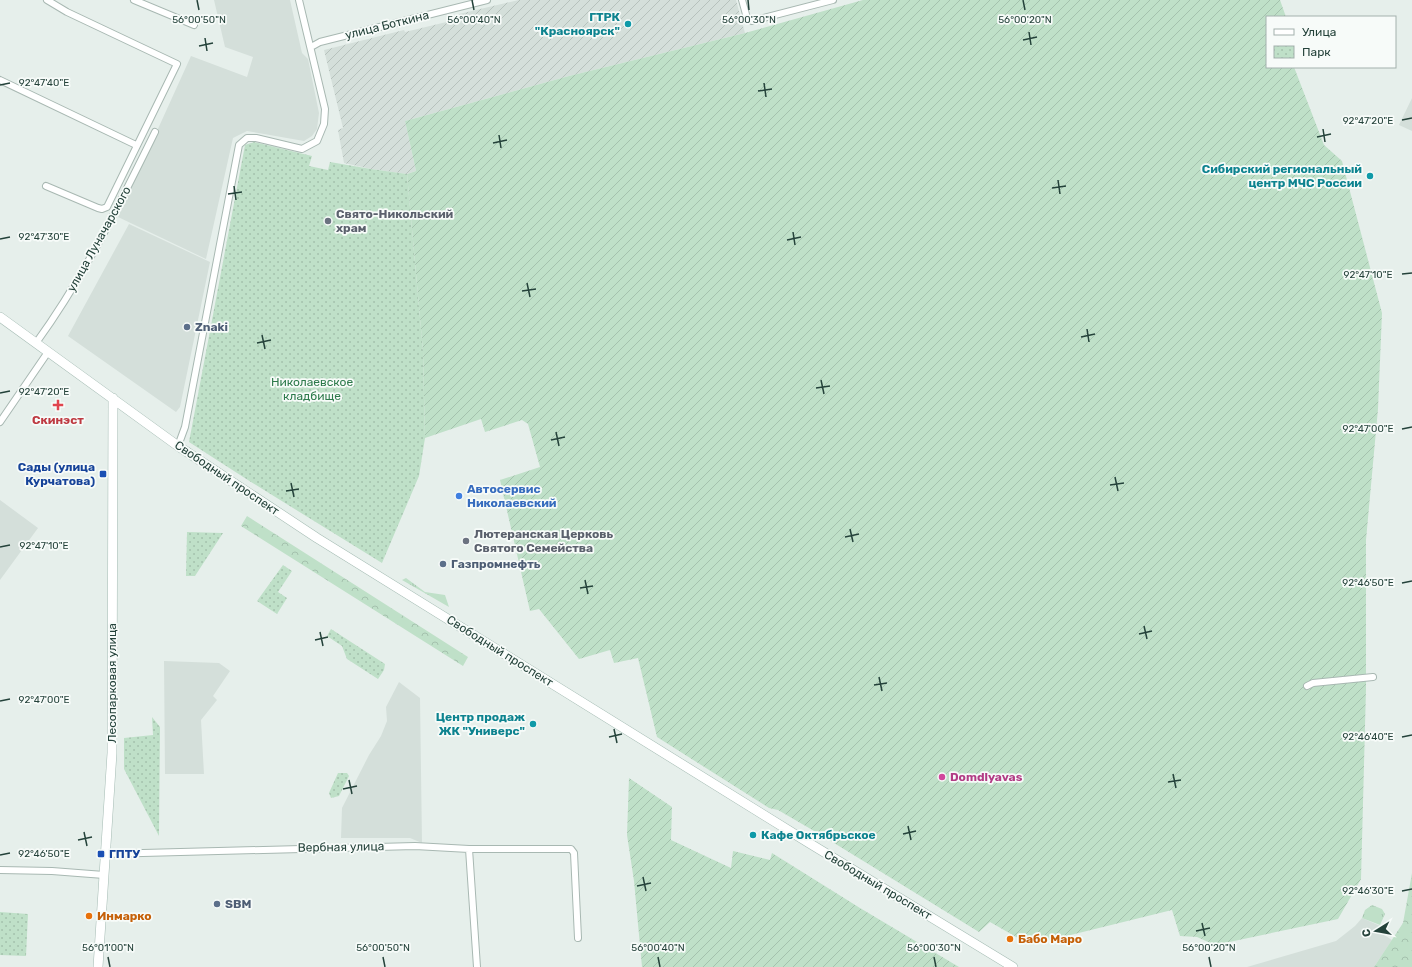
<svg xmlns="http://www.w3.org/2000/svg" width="1412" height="967" font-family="Rubik,sans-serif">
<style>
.built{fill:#d4dfda}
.industrial{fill:url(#industrial-furrows)}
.grass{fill:url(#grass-tufts)}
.forest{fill:url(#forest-crowns)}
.park{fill:url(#park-dots)}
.garden{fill:url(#garden-furrows)}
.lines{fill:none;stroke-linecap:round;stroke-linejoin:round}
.street-casing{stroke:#a8b8b2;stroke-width:8}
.secondary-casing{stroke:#a4bbb3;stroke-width:10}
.street{stroke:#fff;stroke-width:6}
.secondary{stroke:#fff;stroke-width:9}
.ticks{fill:none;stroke:#24423a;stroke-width:1.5}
.culture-dot{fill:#0f9aa8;stroke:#f7fbf9;stroke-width:1.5}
.worship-dot{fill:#6b7280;stroke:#f7fbf9;stroke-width:1.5}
.service-dot{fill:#5c6f8a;stroke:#f7fbf9;stroke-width:1.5}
.health-dot{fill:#e0444e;stroke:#f7fbf9;stroke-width:1.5}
.transit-dot{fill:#1a4fb4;stroke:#f7fbf9;stroke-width:1.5}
.shop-dot{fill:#3f7fe0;stroke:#f7fbf9;stroke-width:1.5}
.hotel-dot{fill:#d1479c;stroke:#f7fbf9;stroke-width:1.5}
.food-dot{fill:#e8710a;stroke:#f7fbf9;stroke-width:1.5}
.labels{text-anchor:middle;stroke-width:3.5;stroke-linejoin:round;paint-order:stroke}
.culture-label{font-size:12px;font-weight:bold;fill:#0d838f;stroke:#f7fbf9;text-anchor:end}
.street-label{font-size:12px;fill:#24423a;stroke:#f7fbf9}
.worship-label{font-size:12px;font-weight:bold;fill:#5b616d;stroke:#f7fbf9;text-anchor:start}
.service-label{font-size:12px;font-weight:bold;fill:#4e5e75;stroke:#f7fbf9;text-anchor:start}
.park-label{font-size:12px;fill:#2d7a4b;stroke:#f7fbf9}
.health-label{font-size:12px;font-weight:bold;fill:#be3a42;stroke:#f7fbf9}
.transit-label{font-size:12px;font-weight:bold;fill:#164399;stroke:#f7fbf9;text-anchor:end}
.shop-label{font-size:12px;font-weight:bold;fill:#366cbe;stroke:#f7fbf9;text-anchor:start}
.hotel-label{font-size:12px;font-weight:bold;fill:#b23c85;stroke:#f7fbf9;text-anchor:start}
.food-label{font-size:12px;font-weight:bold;fill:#c56008;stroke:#f7fbf9;text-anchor:start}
.ticks-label{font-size:10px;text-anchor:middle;fill:#24423a;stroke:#f7fbf9;stroke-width:3.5;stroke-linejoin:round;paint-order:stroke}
</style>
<defs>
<pattern id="industrial-furrows" width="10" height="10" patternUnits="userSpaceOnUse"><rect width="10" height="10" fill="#d4dfda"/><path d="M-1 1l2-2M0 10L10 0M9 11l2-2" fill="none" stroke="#b6c1bc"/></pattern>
<pattern id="grass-tufts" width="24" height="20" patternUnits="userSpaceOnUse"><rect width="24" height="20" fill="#bfe0c8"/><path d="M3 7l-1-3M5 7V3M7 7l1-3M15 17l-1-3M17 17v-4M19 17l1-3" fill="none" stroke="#a4c1ad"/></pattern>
<pattern id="forest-crowns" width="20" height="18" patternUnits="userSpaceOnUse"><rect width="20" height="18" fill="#bfe0c8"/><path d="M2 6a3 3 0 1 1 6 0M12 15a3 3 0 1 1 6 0" fill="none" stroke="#a4c1ad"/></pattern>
<pattern id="park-dots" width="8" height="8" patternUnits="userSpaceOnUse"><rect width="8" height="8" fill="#bfe0c8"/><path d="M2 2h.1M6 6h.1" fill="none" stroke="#a4c1ad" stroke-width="1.8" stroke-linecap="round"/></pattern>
<pattern id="garden-furrows" width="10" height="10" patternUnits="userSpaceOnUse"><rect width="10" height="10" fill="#bfe0c8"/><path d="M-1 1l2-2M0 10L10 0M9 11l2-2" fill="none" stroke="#a4c1ad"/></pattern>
</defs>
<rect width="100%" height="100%" fill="#e6efeb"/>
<path class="built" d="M 214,0 L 290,0 L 302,53 L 308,59 L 319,113 L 317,129 L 312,136 L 304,141 L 247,131 L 233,138 L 206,259 L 118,217 L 191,56 L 247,77 L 253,57 L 225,47 Z
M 1412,98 L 1412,131 L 1399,125 Z
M 129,224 L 210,262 L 180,407 L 176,412 L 68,336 Z
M 0,500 L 38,528 L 0,580 Z
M 164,661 L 219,663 L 230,671 L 213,696 L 217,700 L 201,720 L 204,774 L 165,774 Z
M 399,682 L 420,698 L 422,843 L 410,838 L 341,838 L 342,808 L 369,755 L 381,736 L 387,721 L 386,707 Z
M 1362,918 L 1385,928 L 1381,933 L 1392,940 L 1374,967 L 1247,967 L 1336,941 L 1355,926 Z"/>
<path class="industrial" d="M 519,0 L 736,0 L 745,33 L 569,76 L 405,121 L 416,171 L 407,174 L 371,169 L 344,163 L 338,130 L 343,128 L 324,50 L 404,30 L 405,32 L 459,19 L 459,14 Z"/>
<path class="grass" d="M 406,578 L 425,592 L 445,595 L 449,607 L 402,580 Z
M 1372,905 L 1382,909 L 1385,914 L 1380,925 L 1362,918 L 1365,910 Z"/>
<path class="forest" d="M 247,516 L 468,657 L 463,666 L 241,526 Z
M 1412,873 L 1412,967 L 1374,967 L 1403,923 Z"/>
<path class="park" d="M 254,142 L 312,156 L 309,166 L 328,170 L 330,162 L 371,169 L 407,174 L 423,351 L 425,438 L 419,476 L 382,563 L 251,482 L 189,442 L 245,145 Z
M 187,532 L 223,533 L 195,576 L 186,576 Z
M 283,565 L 292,571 L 278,592 L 287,598 L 277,614 L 257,601 Z
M 331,629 L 385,664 L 384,670 L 378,679 L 347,659 L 342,646 L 327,636 Z
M 152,717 L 160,727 L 159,836 L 124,769 L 124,738 L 153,735 Z
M 338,773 L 347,773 L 349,776 L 339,796 L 331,798 L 329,793 Z
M 0,912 L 28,914 L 26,956 L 0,955 Z"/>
<path class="garden" d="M 863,0 L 1280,0 L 1286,17 L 1267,17 L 1267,67 L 1294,67 L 1324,145 L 1342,161 L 1382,313 L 1378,409 L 1366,540 L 1366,689 L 1361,879 L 1338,919 L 1215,945 L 1197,937 L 1180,936 L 1172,910 L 1030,945 L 990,922 L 979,932 L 821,835 L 778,810 L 769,808 L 657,737 L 638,658 L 614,663 L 610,650 L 579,659 L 539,609 L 530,611 L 500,480 L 540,467 L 528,424 L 522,420 L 485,432 L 481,419 L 425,438 L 423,351 L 407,174 L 416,171 L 405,121 L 569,76 L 745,33 Z
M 629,778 L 672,807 L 671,840 L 731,868 L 733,851 L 770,860 L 772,853 L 860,908 L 959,967 L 642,967 L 634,881 L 627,835 Z"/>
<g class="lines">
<defs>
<path id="street" d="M 134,0 L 194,25
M 742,0 L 747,18 L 752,21 L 833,0
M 311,47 L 320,42 L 487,0
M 0,80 L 136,145
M 46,186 L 98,208 L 102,209 L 107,207 L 177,64 L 67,12 L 47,0
M 36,343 C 84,277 119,205 155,132
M 0,422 L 48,352
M 178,446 L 185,427 L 239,145 L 247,138 L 256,138 L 302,149 L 317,141 L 324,124 L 325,109 L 299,0
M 1307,686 L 1313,683 L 1373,677
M 469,849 L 477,967
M 105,854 L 415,846 L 469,849 L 571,849 L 574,853 L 578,938
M 0,870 L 52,871 L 104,875"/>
<path id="secondary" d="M 0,317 L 178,446 L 317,538 L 809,843 L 1013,967
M 98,967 L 112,753 L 113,398"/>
</defs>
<use href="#street" class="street-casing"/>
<use href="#secondary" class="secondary-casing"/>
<use href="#street" class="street"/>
<use href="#secondary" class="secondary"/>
</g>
<path class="ticks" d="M 197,0 L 199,10M 472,0 L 474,10M 748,0 L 749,10M 1023,0 L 1025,10M 1029,32 L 1031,45M 205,38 L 207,51M 1023,40 L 1037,37M 199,46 L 213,43M 764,83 L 766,97M 0,85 L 10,83M 758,91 L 772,89M 1402,120 L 1412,118M 1323,129 L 1325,142M 499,135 L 501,148M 1317,137 L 1331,134M 493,143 L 507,140M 1058,180 L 1060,194M 234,186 L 236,200M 1052,188 L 1066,186M 228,194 L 242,192M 793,232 L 795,245M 0,239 L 10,237M 787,240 L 801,237M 1402,274 L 1412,273M 527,283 L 530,297M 522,291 L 536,289M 1087,329 L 1089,342M 262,335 L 265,349M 1081,337 L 1095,334M 257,343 L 271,340M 821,380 L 824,394M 816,388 L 830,386M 0,393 L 10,391M 1402,429 L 1412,427M 556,432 L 559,446M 551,440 L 565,437M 1115,477 L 1118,491M 291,483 L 294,497M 1110,485 L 1124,483M 286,491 L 299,489M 850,529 L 853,542M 845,537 L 859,534M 0,547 L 10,545M 585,580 L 588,594M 1402,583 L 1412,581M 580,588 L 593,586M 1144,626 L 1147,639M 320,632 L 323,646M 1139,634 L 1152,631M 315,640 L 328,637M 879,677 L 882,691M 874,685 L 887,683M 0,701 L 10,699M 614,729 L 617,743M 609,737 L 622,734M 1402,737 L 1412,735M 1173,774 L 1176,788M 349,780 L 352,794M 1168,782 L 1181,780M 343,789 L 357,786M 908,826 L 911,840M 84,832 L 87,846M 903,834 L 916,831M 78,840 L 92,837M 0,855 L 10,853M 643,877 L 646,891M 637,886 L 651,883M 1402,891 L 1412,889M 1202,923 L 1205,936M 1196,931 L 1210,928M 108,957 L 110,967M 383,957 L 385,967M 658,957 L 660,967M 934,957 L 936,967M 1209,957 L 1211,967"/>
<g class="culture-dot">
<circle cx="628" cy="24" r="4"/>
<circle cx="1370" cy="176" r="4"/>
<circle cx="533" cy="724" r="4"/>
<circle cx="753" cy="835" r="4"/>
</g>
<g class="worship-dot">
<circle cx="328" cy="221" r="4"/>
<circle cx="466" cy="541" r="4"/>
</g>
<g class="service-dot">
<circle cx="187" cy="327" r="4"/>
<circle cx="443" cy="564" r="4"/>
<circle cx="217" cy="904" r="4"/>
</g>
<path class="health-dot" d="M56 399h4v4h4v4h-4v4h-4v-4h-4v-4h4z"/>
<g class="transit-dot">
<rect x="99" y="470" width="8" height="8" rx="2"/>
<rect x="97" y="850" width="8" height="8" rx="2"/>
</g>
<circle class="shop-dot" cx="459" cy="496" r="4"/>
<circle class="hotel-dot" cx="942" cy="777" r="4"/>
<g class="food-dot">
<circle cx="89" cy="916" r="4"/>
<circle cx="1010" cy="939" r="4"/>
</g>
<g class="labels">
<g class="culture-label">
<text x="620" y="21">ГТРК<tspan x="620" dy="14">"Красноярск"</tspan></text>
<text x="1362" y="173">Сибирский региональный<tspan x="1362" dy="14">центр МЧС России</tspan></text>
<text x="525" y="721">Центр продаж<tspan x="525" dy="14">ЖК "Универс"</tspan></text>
<text x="761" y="839" text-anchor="start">Кафе Октябрьское</text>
</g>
<g class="street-label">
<text transform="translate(387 25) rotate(-14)" y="4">улица Боткина</text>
<text transform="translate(99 239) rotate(-61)" y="4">улица Луначарского</text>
<text transform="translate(227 478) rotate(34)" y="4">Свободный проспект</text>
<text transform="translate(500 651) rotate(32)" y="4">Свободный проспект</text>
<text transform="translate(112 683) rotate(-90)" y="4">Лесопарковая улица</text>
<text transform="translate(341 847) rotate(-1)" y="4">Вербная улица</text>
<text transform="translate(878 885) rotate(31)" y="4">Свободный проспект</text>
</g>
<g class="worship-label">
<text x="336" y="218">Свято-Никольский<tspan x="336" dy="14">храм</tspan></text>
<text x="474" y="538">Лютеранская Церковь<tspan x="474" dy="14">Святого Семейства</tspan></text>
</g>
<g class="service-label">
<text x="195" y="331">Znaki</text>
<text x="451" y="568">Газпромнефть</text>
<text x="225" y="908">SBM</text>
</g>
<g class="park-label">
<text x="312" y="386">Николаевское<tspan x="312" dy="14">кладбище</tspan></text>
</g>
<g class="health-label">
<text x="58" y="424">Скинэст</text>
</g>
<g class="transit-label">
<text x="95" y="471">Сады (улица<tspan x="95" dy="14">Курчатова)</tspan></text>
<text x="109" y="858" text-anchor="start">ГПТУ</text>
</g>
<g class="shop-label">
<text x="467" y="493">Автосервис<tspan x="467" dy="14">Николаевский</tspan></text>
</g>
<g class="hotel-label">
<text x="950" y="781">Domdlyavas</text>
</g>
<g class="food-label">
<text x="97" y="920">Инмарко</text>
<text x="1018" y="943">Бабо Маро</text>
</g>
</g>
<g class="ticks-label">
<text x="199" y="23">56°00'50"N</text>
<text x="474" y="23">56°00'40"N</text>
<text x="749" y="23">56°00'30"N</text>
<text x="1025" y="23">56°00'20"N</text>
<text x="44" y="86">92°47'40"E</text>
<text x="1368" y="124">92°47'20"E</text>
<text x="44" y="240">92°47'30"E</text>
<text x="1368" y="278">92°47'10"E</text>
<text x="44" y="395">92°47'20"E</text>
<text x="1368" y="432">92°47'00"E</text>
<text x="44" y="549">92°47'10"E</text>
<text x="1368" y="586">92°46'50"E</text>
<text x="44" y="703">92°47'00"E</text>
<text x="1368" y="740">92°46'40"E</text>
<text x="44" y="857">92°46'50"E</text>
<text x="1368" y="894">92°46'30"E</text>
<text x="108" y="951">56°01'00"N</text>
<text x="383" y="951">56°00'50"N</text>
<text x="658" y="951">56°00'40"N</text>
<text x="934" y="951">56°00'30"N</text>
<text x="1209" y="951">56°00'20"N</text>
</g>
<rect x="1266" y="16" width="130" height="52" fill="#f7fbf9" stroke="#a3b1ad"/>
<rect x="1274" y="29" width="20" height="6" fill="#ffffff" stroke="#a3b1ad"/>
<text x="1302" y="36" font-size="12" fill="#24423a">Улица</text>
<rect x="1274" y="46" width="20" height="12" fill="url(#park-dots)" stroke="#a3b1ad"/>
<text x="1302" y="56" font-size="12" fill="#24423a">Парк</text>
<g transform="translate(1376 931) rotate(259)" stroke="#f7fbf9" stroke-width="3" paint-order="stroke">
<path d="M0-3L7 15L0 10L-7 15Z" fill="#24423a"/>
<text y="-6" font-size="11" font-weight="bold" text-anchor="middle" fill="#24423a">С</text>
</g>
</svg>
